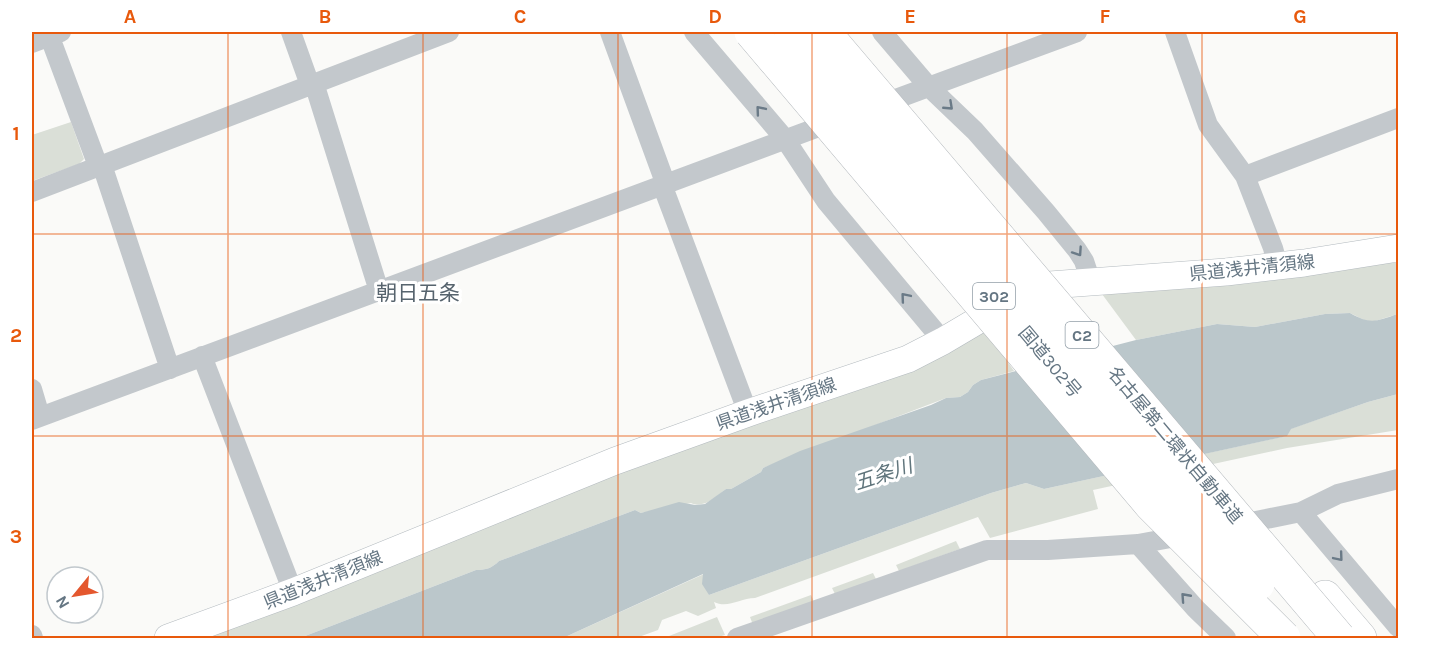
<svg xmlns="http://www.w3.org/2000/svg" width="1430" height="670" font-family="Karla,'Noto Sans JP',sans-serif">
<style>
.green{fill:#dadfd7}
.water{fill:#bbc7cb}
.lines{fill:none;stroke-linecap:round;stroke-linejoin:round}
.secondary-casing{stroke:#b3babf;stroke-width:28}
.highway-casing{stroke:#b4b9bd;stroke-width:34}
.street{stroke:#c3c8cc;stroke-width:20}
.secondary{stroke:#fff;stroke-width:27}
.highway{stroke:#fff;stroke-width:33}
.highway-bridge-casing{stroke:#b4b9bd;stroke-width:34;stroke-linecap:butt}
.highway-bridge{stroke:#fff;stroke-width:33}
.oneway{stroke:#6a7a87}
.grid{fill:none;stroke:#e8590c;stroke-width:1.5;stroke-opacity:0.55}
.labels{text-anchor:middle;stroke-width:6;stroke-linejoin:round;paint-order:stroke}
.shield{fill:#fff;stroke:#939fa8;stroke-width:1.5}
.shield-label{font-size:16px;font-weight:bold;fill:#657683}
.street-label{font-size:18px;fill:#657683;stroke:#fff}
.water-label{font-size:20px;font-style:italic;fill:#60757c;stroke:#fff}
.quarter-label{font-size:21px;fill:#57646e;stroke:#fff}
.neatline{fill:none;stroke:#e8590c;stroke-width:2}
.grid-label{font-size:20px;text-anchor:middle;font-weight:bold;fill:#e8590c}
</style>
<rect width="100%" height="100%" fill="#fafaf8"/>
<path class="green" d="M 71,122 L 84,159 L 79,164 L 32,181 L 32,135 Z
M 1373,262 L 1398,263 L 1398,314 L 1372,322 L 1364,320 L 1350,313 L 1325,314 L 1255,327 L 1217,324 L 1136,340 L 1099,290 L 1253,283 Z
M 986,331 L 1014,371 L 981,380 L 973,385 L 968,392 L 960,397 L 946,398 L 763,468 L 761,472 L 731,489 L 726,489 C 717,496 704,509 691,503 L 641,513 L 635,510 L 499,561 C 492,568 486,570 476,570 L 300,638 L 198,638 L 578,488 Z
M 1398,394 L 1398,430 L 1287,448 L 1093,490 L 1098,509 L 990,538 L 978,517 L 755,598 C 740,598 728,609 714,602 L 716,608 L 698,616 L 686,611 L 662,620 L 658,630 L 636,638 L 563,638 L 704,574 L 709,595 L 991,493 L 1026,483 L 1044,489 L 1286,436 L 1290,429 L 1368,402 Z
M 956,541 L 960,549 L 899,571 L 896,565 Z
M 873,573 L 876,579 L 835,594 L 832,588 Z
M 811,595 L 814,602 L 753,625 L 750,617 Z
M 717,617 L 725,635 L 715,638 L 664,638 Z"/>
<path class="water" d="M 1350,313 C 1371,325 1376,321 1398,314 L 1398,394 L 1368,402 L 1291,429 L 1287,436 L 1044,489 L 1026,483 L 991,493 L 709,595 L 702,584 L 703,574 L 563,638 L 300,638 L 476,570 C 486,570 492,568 499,561 L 635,510 L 641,513 L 679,502 L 695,505 L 705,504 L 726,489 L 731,489 L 761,472 L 763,468 L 800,451 L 931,405 L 946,398 L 960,397 L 968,392 L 973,385 L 981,380 L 1136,340 L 1217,324 L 1255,327 L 1325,314 Z"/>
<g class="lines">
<defs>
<path id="secondary" d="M 168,638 L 293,592 L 615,461 L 748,413 L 908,359 L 943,341 L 1036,286 L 1226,272 L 1304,263 L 1398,248"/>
<path id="highway" d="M 1325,597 L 1360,638"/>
</defs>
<use href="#secondary" class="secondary-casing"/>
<use href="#highway" class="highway-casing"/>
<path class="street" d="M 48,32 L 98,166
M 291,32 L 310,85
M 610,32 L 666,185
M 694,32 L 785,139 L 826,201 L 943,341
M 882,32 L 928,86 L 975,131 L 1046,212 L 1077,250 L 1084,261 L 1091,282
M 1175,32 L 1208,125 L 1245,176 L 1273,248 L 1278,266
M 32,43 L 61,32
M 314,83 L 379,291
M 877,106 L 1077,32
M 102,165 L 170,369
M 1245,176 L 1398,118
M 663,187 L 748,413
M 32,192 L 449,32
M 202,356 L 293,592
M 32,389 L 40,416
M 32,420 L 835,121
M 1301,512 L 1398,627
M 1236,525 L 1301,512 L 1338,494 L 1398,479
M 1138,544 L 1196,609 L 1226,638
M 32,635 L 33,638
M 737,638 L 987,550 L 1048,550 L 1138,544 L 1187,535"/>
<use href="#secondary" class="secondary"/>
<use href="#highway" class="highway"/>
<defs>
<path id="highway-bridge" d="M 751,32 L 1151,505 L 1284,638
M 791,32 L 1258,584
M 824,32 L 1339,638"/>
</defs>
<use href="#highway-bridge" class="highway-bridge-casing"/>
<use href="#highway-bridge" class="highway-bridge"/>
</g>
<defs><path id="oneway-chevron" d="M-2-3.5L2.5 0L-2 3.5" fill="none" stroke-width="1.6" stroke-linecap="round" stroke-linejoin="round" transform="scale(1.5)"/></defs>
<g class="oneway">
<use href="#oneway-chevron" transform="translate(949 106) rotate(43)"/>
<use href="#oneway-chevron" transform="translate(760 110) rotate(-130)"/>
<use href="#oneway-chevron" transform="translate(1078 252) rotate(56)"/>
<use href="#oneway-chevron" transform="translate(905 297) rotate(-130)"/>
<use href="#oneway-chevron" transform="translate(1339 557) rotate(50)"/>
<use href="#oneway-chevron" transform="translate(1185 597) rotate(-132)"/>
</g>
<path class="grid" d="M 228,32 L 228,638M 423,32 L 423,638M 618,32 L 618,638M 812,32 L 812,638M 1007,32 L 1007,638M 1202,32 L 1202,638M 32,234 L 1398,234M 32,436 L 1398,436"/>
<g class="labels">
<g class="shield">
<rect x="973" y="283" width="42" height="26" rx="4.5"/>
<rect x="1065.5" y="322" width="33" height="26" rx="4.5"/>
</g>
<g class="shield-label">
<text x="994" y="302">302</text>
<text x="1082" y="341">C2</text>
</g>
<g class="street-label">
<text transform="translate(1252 268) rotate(-6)" y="6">県道浅井清須線</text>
<text transform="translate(1050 362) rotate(50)" y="6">国道302号</text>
<text transform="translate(776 404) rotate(-19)" y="6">県道浅井清須線</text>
<text transform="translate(1175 445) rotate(50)" y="6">名古屋第二環状自動車道</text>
<text transform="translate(323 580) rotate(-22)" y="6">県道浅井清須線</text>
</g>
<g class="water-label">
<text transform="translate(883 474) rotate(-18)" y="7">五条川</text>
</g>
<g class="quarter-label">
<text x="418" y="300">朝日五条</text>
</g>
</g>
<rect width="1430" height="670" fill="none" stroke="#ffffff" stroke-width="66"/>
<g transform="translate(75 595) rotate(240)"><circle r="28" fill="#ffffff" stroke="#c1c8cd" stroke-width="1.5"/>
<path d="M0-4.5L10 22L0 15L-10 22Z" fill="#e4572e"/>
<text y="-9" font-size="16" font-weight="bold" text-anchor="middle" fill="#657683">N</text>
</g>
<rect x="33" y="33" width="1364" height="604" class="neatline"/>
<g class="grid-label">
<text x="130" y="23">A</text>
<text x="325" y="23">B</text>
<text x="520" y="23">C</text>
<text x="715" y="23">D</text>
<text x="910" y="23">E</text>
<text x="1105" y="23">F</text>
<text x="1300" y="23">G</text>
<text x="16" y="140">1</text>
<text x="16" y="342">2</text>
<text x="16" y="543">3</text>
</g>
</svg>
